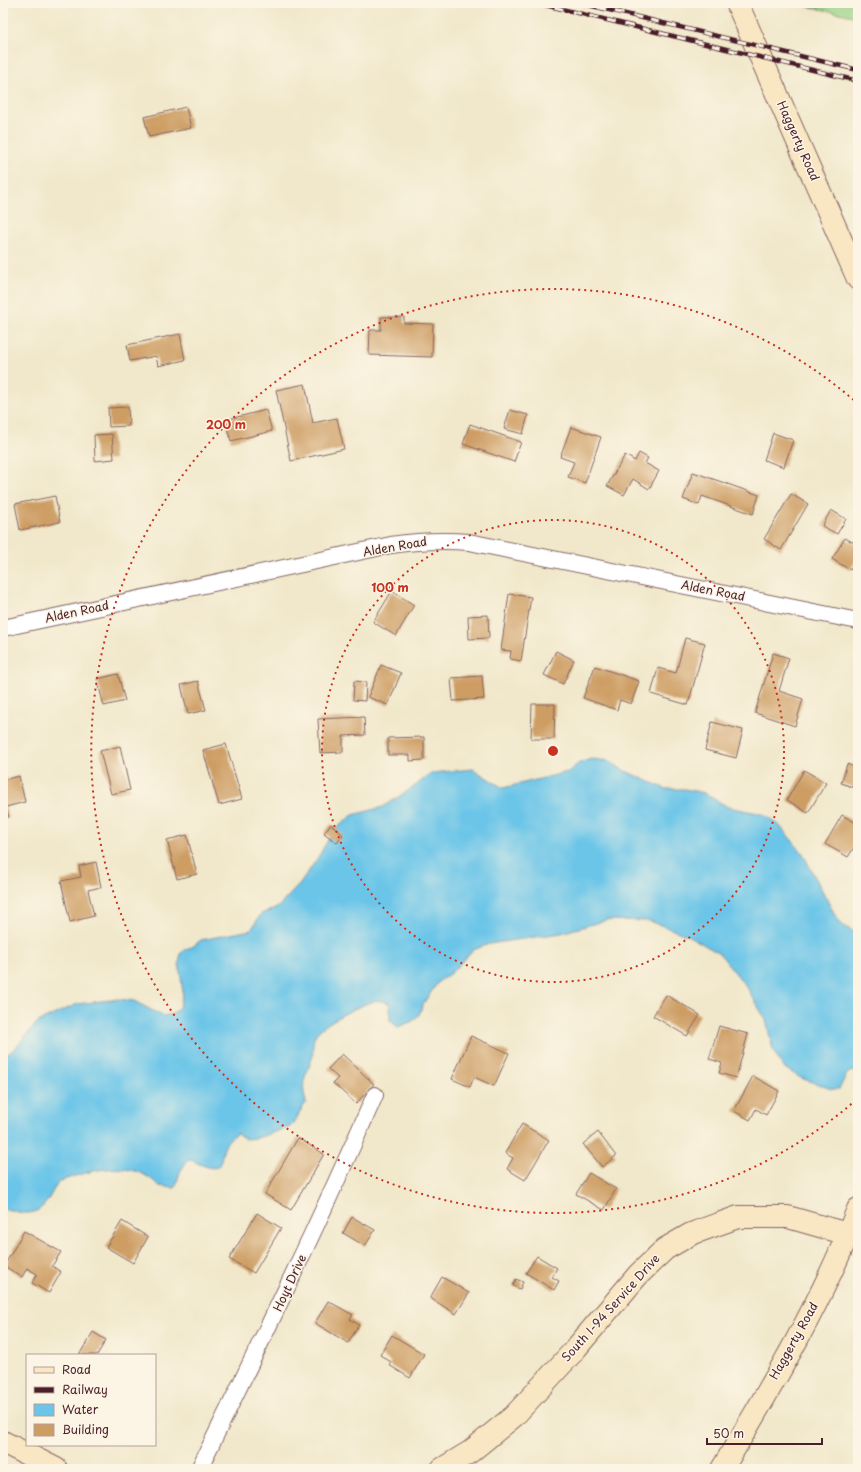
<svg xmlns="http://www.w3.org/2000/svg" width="861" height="1472" font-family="'Playpen Sans',sans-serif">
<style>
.green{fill:#98d185;stroke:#717858}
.water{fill:#6ac5e8;stroke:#5a728a}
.building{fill:#cd9d63}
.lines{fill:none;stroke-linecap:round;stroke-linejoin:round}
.street-casing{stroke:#846563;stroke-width:18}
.secondary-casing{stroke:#846563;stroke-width:24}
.street{stroke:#fff;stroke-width:16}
.secondary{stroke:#f9e7c3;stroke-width:22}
.rail-casing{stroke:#4a1f2b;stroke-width:4.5}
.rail{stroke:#fcf5e5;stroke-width:3;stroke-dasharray:9;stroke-linecap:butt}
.ring{fill:none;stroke:#c8321e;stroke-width:2;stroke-dasharray:2 4}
.labels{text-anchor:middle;stroke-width:3;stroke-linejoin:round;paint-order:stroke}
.street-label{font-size:12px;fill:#4a1f2b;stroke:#fcf5e5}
.centre{fill:#c8321e;stroke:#fcf5e5;stroke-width:2}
.ring-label{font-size:12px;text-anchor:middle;font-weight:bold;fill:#c8321e;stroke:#fcf5e5;stroke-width:3;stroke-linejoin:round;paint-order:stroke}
</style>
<rect width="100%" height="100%" fill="#fcf5e5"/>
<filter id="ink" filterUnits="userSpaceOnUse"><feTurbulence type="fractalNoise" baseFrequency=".025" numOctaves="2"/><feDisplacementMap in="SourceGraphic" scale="8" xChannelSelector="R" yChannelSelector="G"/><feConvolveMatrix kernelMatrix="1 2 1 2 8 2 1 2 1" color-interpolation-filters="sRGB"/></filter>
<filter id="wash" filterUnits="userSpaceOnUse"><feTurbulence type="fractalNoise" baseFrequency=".012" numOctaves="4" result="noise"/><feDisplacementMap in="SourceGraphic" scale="16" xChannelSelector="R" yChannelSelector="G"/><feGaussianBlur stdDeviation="0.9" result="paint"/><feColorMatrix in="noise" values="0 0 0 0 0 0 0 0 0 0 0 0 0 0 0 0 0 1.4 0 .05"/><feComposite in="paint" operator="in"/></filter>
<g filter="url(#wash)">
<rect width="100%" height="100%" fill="#f1e8cb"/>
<path class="green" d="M 791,3 L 858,3 L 858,17 Z"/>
<path class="water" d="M 591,759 L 609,761 L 623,770 L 666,789 L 685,789 L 704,793 L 728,807 L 763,814 L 778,824 L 802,852 L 835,915 L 842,925 L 858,934 L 858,1072 L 851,1071 L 847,1074 L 839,1089 L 831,1089 L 801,1078 L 783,1067 L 773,1050 L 766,1020 L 746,986 L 720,954 L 689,936 L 650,921 L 607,920 L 561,933 L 489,944 L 473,950 L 452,972 L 438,982 L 423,1004 L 419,1015 L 413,1021 L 398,1027 L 390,1021 L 390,1004 C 385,1001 381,1000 375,1001 C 361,1004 324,1023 316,1034 C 311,1042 314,1050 312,1058 C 306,1078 300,1079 306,1102 L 294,1123 L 290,1127 L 257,1138 L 245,1139 L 237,1133 C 209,1149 237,1183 191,1160 L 187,1161 L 180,1172 L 175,1188 L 159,1186 C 132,1157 90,1170 58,1182 C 49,1196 45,1214 25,1213 C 18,1213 11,1209 3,1209 L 3,1058 L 13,1050 L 38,1022 L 77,1004 L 118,999 L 134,1001 L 163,1016 L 173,1014 L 179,1007 L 183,993 L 179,963 L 181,953 L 185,949 L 192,947 L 201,940 L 251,930 L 261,914 L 277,908 L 300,884 L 319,856 L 333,831 L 353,815 L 383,807 L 415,786 L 431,773 L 473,769 L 503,788 L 568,772 L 579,763 Z"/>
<g id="blocks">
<path class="building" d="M 186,107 L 191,128 L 149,137 L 144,117 Z
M 381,317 L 404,317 L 404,323 L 433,324 L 432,357 L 369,355 L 370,330 L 381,330 Z
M 180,334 L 185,360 L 158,366 L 156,356 L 130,361 L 127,345 Z
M 305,384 L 313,423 L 337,418 L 344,449 L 291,461 L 276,390 Z
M 128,407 L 129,426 L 109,427 L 108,408 Z
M 266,410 L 272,431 L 231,441 L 225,420 Z
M 510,410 L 528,415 L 523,434 L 504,429 Z
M 470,424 L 521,442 L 514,462 L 463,444 Z
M 571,427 L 601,437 L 585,483 L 568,477 L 574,462 L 560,457 Z
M 773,433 L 793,440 L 784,467 L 764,460 Z
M 112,434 L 114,459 L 95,461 L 94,435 Z
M 639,453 L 648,458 L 645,463 L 659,471 L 649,489 L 633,479 L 624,495 L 607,486 L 625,455 L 635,461 Z
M 693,472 L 759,495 L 753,514 L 702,496 L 699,505 L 683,499 Z
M 791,494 L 808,504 L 781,550 L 764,539 Z
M 55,496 L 60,522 L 20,530 L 15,504 Z
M 831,510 L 846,519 L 837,534 L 822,526 Z
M 845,538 L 858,545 L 858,557 L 850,570 L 832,559 Z
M 392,591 L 414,605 L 396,636 L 373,622 Z
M 509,594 L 531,597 L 521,661 L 510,659 L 511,651 L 501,650 Z
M 488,615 L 489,638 L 469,639 L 468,616 Z
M 685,638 L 705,643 L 688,705 L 651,694 L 658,668 L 676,673 Z
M 556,651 L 574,660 L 563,684 L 544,675 Z
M 773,653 L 789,658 L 779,691 L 803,699 L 795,726 L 755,713 Z
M 381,665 L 401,673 L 388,705 L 368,697 Z
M 595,666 L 639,681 L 631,704 L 620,700 L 617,710 L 583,698 Z
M 118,674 L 125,701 L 104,706 L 97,679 Z
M 482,676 L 484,699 L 453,701 L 451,678 Z
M 198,681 L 206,710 L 188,714 L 181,685 Z
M 354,681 L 366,682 L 365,701 L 353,700 Z
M 532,704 L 555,704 L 554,739 L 531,739 Z
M 364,717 L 365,735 L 343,736 L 343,752 L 320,753 L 318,719 Z
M 712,722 L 743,730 L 736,758 L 705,750 Z
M 424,737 L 424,760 L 410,761 L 410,755 L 388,755 L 388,738 Z
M 226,744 L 242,799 L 219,805 L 203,750 Z
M 120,746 L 130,790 L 111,794 L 100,751 Z
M 847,764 L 858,768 L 858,789 L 841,783 Z
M 804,770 L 826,783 L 808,813 L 787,800 Z
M 19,776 L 25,802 L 6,807 L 9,817 L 3,819 L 3,780 Z
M 842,815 L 858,824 L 858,841 L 848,857 L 825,844 Z
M 331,824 L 343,835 L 337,843 L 324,833 Z
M 187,835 L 197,874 L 177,879 L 167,840 Z
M 96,862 L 101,887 L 88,890 L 94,916 L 70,922 L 61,881 L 81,877 L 79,866 Z
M 666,995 L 700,1015 L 687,1036 L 653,1016 Z
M 719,1026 L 748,1034 L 736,1078 L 719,1073 L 722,1063 L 709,1059 Z
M 471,1036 L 509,1053 L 494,1086 L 474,1077 L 470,1087 L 452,1079 Z
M 342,1054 L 374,1084 L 356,1104 L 333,1083 L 338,1078 L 328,1069 Z
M 753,1076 L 779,1091 L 766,1115 L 756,1109 L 750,1120 L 734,1111 Z
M 522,1124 L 549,1140 L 525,1180 L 507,1169 L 513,1158 L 505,1153 Z
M 598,1132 L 616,1156 L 602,1167 L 583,1144 Z
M 298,1138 L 324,1154 L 291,1210 L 265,1194 Z
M 589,1173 L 616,1189 L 604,1210 L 576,1194 Z
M 257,1213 L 281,1228 L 254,1273 L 229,1259 Z
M 352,1217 L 375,1230 L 365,1246 L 343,1233 Z
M 122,1221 L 148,1237 L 133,1263 L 106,1247 Z
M 24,1231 L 61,1252 L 52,1266 L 61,1272 L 49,1293 L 32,1283 L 37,1274 L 27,1268 L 22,1277 L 4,1266 Z
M 537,1256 L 557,1268 L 552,1277 L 559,1281 L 554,1290 L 526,1273 Z
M 442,1277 L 469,1293 L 456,1314 L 430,1298 Z
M 516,1279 L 523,1282 L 520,1289 L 513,1286 Z
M 328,1301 L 353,1315 L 350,1319 L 359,1325 L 348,1343 L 315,1323 Z
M 93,1332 L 106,1340 L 97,1355 L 79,1355 Z
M 392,1335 L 424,1354 L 410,1378 L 389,1365 L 391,1362 L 380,1355 Z"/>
</g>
</g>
<g filter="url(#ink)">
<use href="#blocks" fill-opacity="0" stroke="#846563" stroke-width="1"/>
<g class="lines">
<defs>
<path id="street" d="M 3,628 L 391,545 C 418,541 442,540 469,542 L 858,621
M 199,1469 C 260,1345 320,1221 375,1095"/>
<path id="secondary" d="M 737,3 L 858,279
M 3,1442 L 56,1469
M 442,1469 L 470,1452 L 514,1416 L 571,1354 L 638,1275 L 665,1249 L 691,1234 L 738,1217 L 788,1217 L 858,1237
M 722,1469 C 772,1386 823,1300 858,1209"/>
</defs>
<use href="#street" class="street-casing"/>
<use href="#secondary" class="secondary-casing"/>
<use href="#street" class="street"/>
<use href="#secondary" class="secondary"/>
<defs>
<path id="rail" d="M 537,3 L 858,81
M 580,3 L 858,70"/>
</defs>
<use href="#rail" class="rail-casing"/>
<use href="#rail" class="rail"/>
</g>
</g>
<g class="ring">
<circle cx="553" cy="751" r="231"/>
<path d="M856 1100A462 462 0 1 1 856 402"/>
</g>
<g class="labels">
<g class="street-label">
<text transform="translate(798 141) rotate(66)" y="4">Haggerty Road</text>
<text transform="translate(395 547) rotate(-10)" y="4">Alden Road</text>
<text transform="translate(713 591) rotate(11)" y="4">Alden Road</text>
<text transform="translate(77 612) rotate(-12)" y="4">Alden Road</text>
<text transform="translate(290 1283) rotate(-65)" y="4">Hoyt Drive</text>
<text transform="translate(611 1308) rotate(-48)" y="4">South I-94 Service Drive</text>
<text transform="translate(794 1341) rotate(-61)" y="4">Haggerty Road</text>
</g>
</g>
<circle cx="553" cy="751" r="6" class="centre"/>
<g class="ring-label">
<text x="226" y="429">200 m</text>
<text x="390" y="592">100 m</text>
</g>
<rect width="861" height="1472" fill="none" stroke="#fcf5e5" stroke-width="16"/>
<rect x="26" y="1354" width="130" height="92" fill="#fcf5e5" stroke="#b59f9b"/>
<rect x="34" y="1367" width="20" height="6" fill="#f9e7c3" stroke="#b59f9b"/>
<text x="62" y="1374" font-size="12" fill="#4a1f2b">Road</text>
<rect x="34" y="1387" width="20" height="6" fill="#4a1f2b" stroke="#b59f9b"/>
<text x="62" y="1394" font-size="12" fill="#4a1f2b">Railway</text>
<rect x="34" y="1404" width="20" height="12" fill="#6ac5e8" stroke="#b59f9b"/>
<text x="62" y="1414" font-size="12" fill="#4a1f2b">Water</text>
<rect x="34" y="1424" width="20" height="12" fill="#cd9d63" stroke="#b59f9b"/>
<text x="62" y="1434" font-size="12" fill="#4a1f2b">Building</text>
<path d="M707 1438v6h115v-6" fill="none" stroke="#4a1f2b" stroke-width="2"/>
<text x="713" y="1438" font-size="12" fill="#4a1f2b" stroke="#fcf5e5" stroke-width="3" paint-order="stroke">50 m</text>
</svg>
